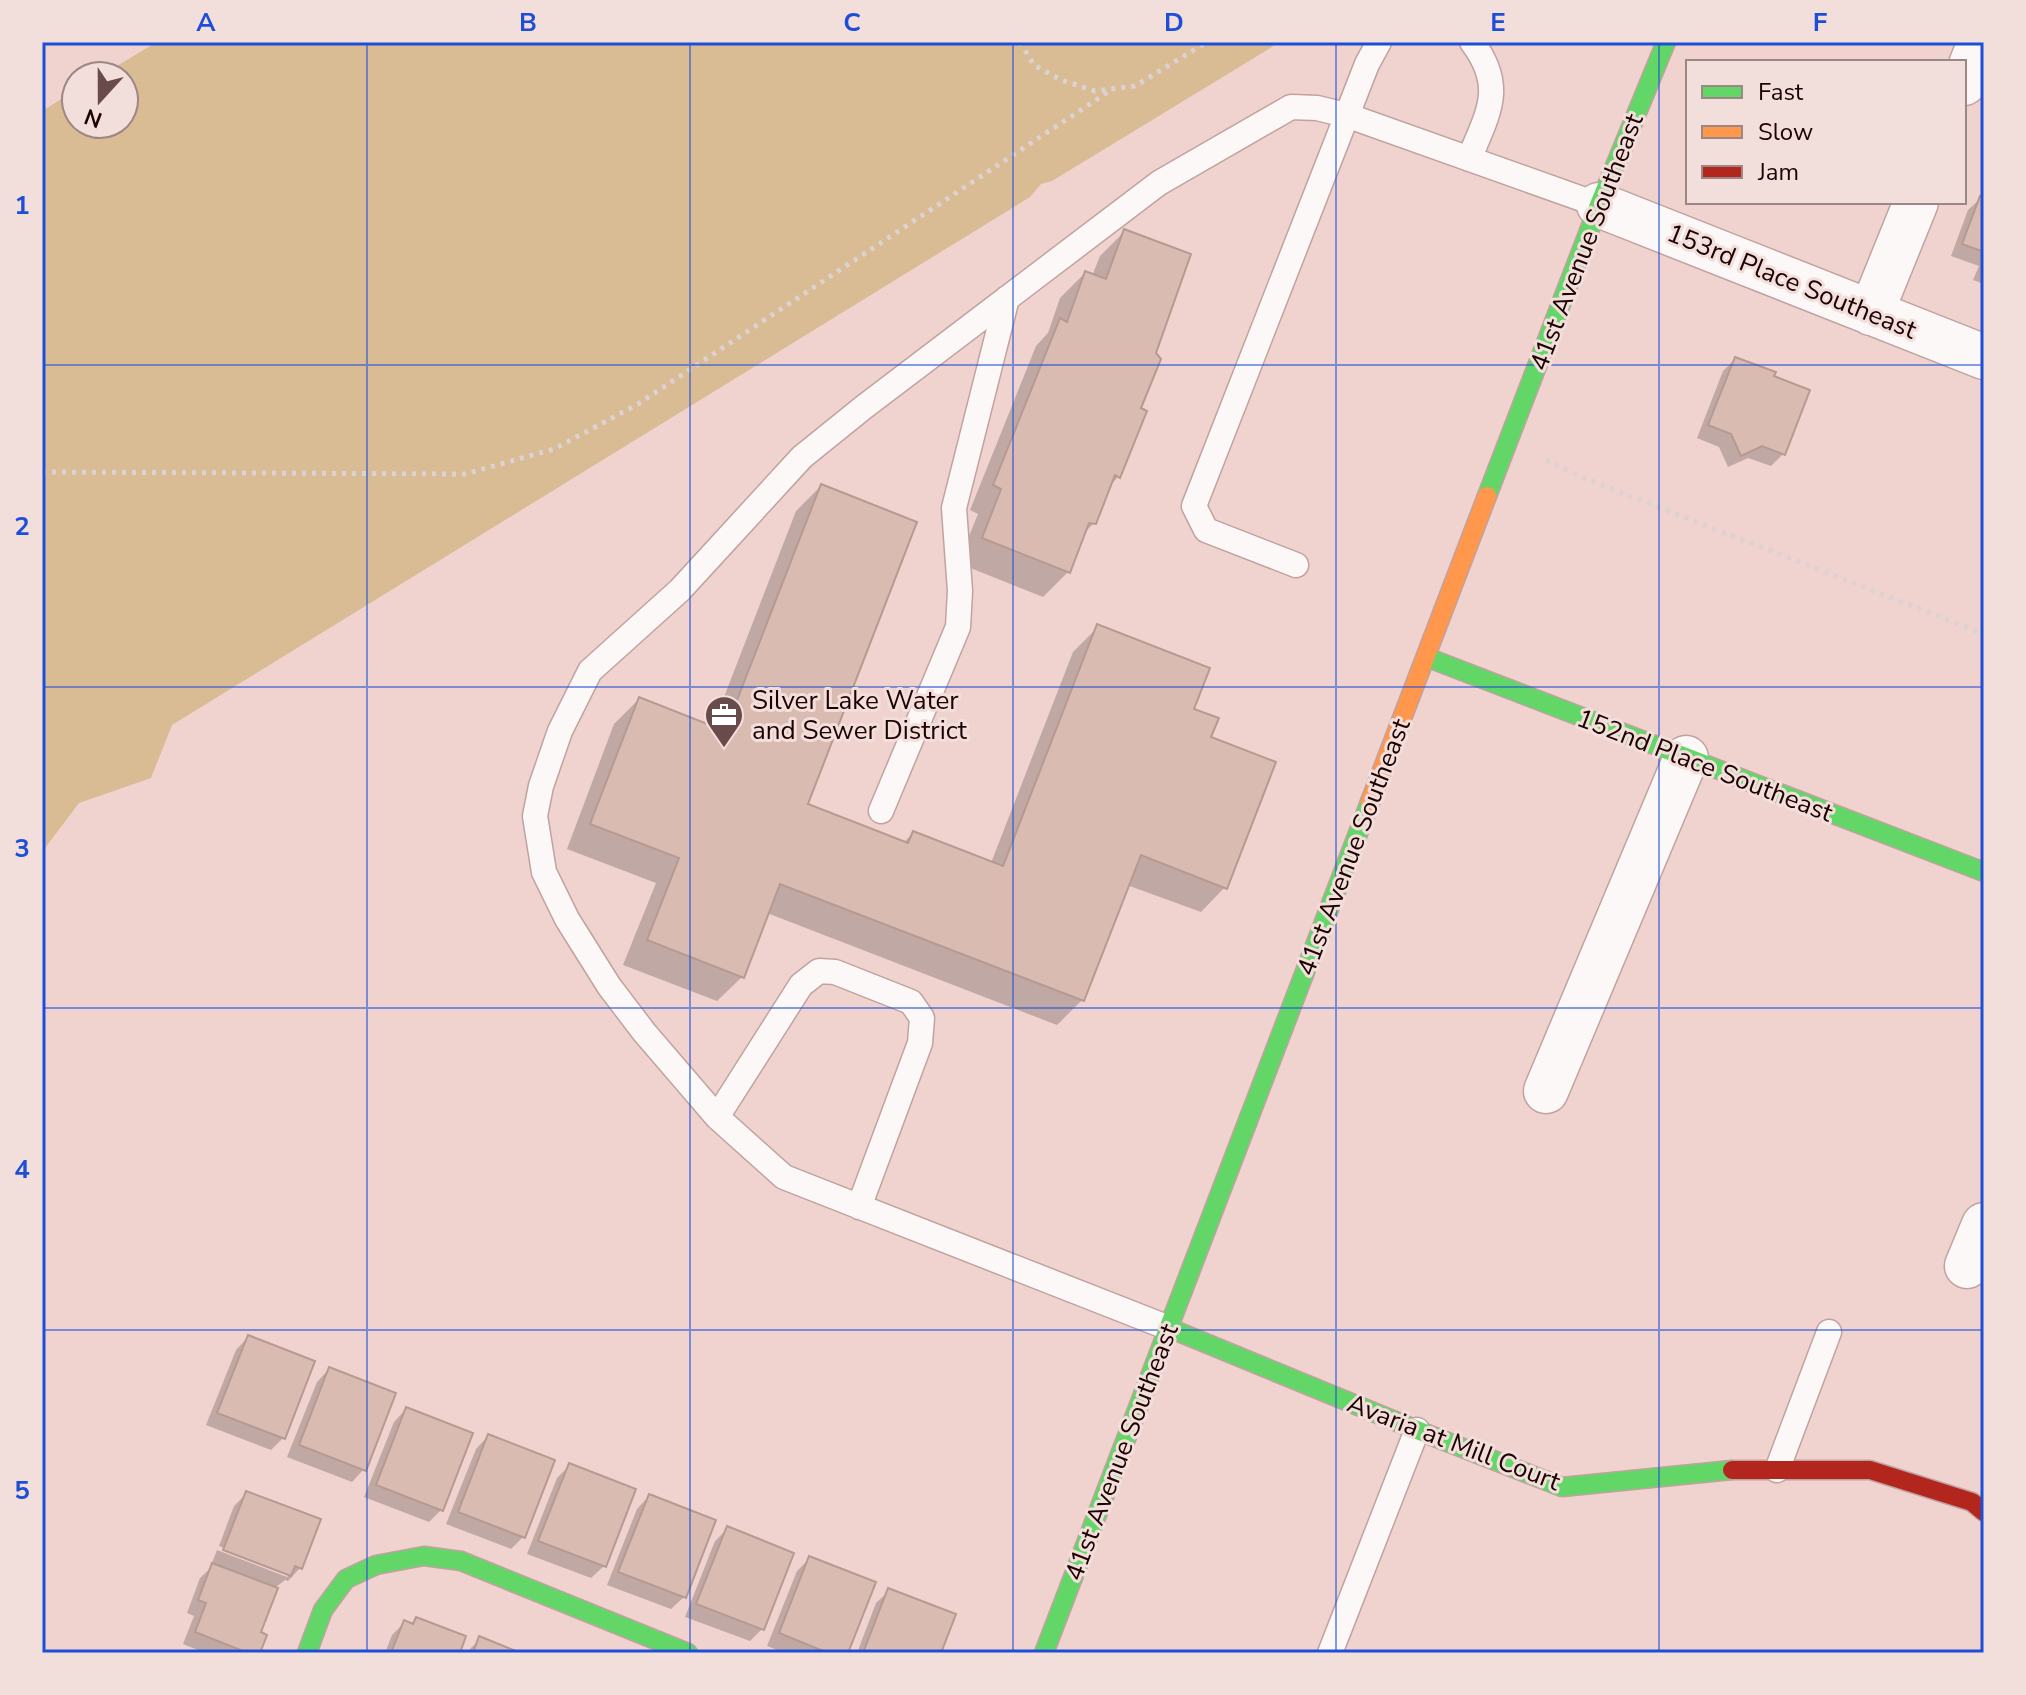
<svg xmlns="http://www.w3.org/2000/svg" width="2026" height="1695" font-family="'Nunito Sans',sans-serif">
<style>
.green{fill:#d9bb94}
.shadow{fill:#0003}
.building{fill:#d9bbb1;stroke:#b69a91;stroke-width:2}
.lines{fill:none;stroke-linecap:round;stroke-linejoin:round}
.lane-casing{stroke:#c0a3a0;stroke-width:27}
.street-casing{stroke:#c0a3a0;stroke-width:47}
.fast-casing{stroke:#c0a3a0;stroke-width:21}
.slow-casing{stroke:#c0a3a0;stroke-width:21}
.jam-casing{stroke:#c0a3a0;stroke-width:21}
.path{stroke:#dcd2d2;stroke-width:5;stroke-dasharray:4 6;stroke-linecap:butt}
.lane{stroke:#fdf8f8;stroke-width:24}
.street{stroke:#fdf8f8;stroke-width:44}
.fast{stroke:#63d668;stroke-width:18}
.slow{stroke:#ff974d;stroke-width:18}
.jam{stroke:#b3261e;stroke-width:18}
.grid{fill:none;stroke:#1d4ed8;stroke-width:2;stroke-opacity:0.55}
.labels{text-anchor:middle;stroke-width:6;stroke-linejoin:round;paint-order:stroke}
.street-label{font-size:26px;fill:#1e0202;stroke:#f2dfdc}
.poi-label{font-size:26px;fill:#1e0202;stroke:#f2dfdc;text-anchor:start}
.neatline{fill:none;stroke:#1d4ed8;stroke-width:3}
.grid-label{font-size:26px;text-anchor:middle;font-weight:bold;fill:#1d4ed8}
</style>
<rect width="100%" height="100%" fill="#f0d2cf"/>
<path class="green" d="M 157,42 L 1280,42 L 1052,181 L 1041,184 L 1030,197 L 172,725 L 151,778 L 79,803 L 42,852 L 42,111 L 76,90 L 76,124 L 124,124 L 124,76 L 100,76 Z"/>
<path class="shadow" d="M 1981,198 L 1984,199 L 1984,284 L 1973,280 L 1979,266 L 1951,256 L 1968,210 Z
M 1125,231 L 1154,353 L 1118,477 L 1108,488 L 1094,523 L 1082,535 L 1068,572 L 1043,597 L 958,563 L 978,514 L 970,510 L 1036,346 L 1048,333 L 1060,298 L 1085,273 L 1092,276 L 1100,256 Z
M 1735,359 L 1783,454 L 1771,466 L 1748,458 L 1728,467 L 1719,447 L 1697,438 L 1723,371 Z
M 821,486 L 805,806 L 903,843 L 913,833 L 991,863 L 1073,652 L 1098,627 L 1191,710 L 1208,738 L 1225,887 L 1201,912 L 1127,885 L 1082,1000 L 1057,1025 L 767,913 L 742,977 L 717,1001 L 623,965 L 656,883 L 567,849 L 614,724 L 639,699 L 712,728 L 796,511 Z
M 248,1337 L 283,1438 L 271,1450 L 206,1425 L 236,1350 Z
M 329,1369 L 364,1469 L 352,1482 L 287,1457 L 317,1382 Z
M 406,1409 L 441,1510 L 429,1522 L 364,1497 L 394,1422 Z
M 488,1436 L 523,1537 L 511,1549 L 446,1524 L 476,1449 Z
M 569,1466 L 604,1566 L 591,1578 L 527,1554 L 557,1478 Z
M 247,1493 L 300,1568 L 288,1581 L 285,1580 L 276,1587 L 258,1634 L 258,1653 L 205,1653 L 183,1644 L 194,1616 L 187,1613 L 200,1578 L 215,1564 L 212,1563 L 217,1550 L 287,1577 L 290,1574 L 219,1546 L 234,1506 Z
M 649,1496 L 684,1597 L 671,1609 L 607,1585 L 637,1509 Z
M 727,1529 L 762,1629 L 750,1641 L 685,1617 L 715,1541 Z
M 809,1559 L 846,1653 L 785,1653 L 767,1646 L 797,1571 Z
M 889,1591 L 938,1653 L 857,1653 L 876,1603 Z
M 416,1619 L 457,1653 L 385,1653 L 392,1635 L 404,1623 L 410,1625 Z
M 480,1639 L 516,1653 L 466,1653 Z"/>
<path class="building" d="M 1980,196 L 1984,197 L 1984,252 L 1962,244 Z
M 1124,229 L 1191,254 L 1156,353 L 1161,359 L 1141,408 L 1147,411 L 1120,478 L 1115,475 L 1096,524 L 1089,523 L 1070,573 L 982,538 L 1001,489 L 993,485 L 1060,318 L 1067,322 L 1085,271 L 1106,279 Z
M 1735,357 L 1776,372 L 1774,376 L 1810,390 L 1785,455 L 1762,446 L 1741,456 L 1731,434 L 1708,425 Z
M 821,484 L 917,522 L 808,804 L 908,843 L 913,831 L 1003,866 L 1097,624 L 1210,668 L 1194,709 L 1219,718 L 1211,737 L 1276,762 L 1227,889 L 1141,855 L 1084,1001 L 780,884 L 744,978 L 647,940 L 679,858 L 590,824 L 639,697 L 725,731 Z
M 248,1335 L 315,1361 L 285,1439 L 217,1413 Z
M 329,1367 L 396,1393 L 366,1471 L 299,1445 Z
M 406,1407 L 473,1433 L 443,1511 L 376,1485 Z
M 488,1434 L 555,1460 L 525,1538 L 458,1512 Z
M 569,1463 L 636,1489 L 606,1567 L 538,1541 Z
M 246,1491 L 321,1519 L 302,1569 L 295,1566 L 291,1576 L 223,1550 Z
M 649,1494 L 716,1520 L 686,1598 L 618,1572 Z
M 727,1526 L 794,1553 L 764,1630 L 696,1604 Z
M 809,1556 L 876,1582 L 848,1653 L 828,1653 L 779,1633 Z
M 212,1563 L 278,1588 L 261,1632 L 267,1635 L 260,1653 L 248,1653 L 195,1632 L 206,1603 L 198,1600 Z
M 888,1588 L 956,1614 L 941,1653 L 863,1653 Z
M 416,1617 L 466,1636 L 460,1653 L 391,1653 L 404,1620 L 413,1624 Z
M 479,1636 L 521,1653 L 473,1653 Z"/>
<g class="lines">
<defs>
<path id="lane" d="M 1469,159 C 1488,113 1506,87 1472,42
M 1296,565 L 1206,530 L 1194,506 L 1367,64 L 1379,42
M 881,811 L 958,627 L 960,591 L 954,508 L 1007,298
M 717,1117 L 801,985 L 819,971 L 835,972 L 911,1002 L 922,1018 L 920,1043 L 859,1207
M 1169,1328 L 784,1177 L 717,1117 L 644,1032 L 609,986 L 567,919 L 544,872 L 535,816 L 541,786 L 560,731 L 590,671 L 680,590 L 802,457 L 864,407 L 1159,183 L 1291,107 L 1317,108 L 1346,115 L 1599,205
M 1777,1470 L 1829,1332
M 1330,1653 L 1417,1430"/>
<path id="street" d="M 1964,83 L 1980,42
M 1599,205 L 1984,357
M 1871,313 L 1916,202
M 1546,1091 L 1686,758
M 1967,1266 L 1984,1225"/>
<path id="fast" d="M 1487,496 L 1599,205 L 1666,42
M 1426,657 L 1984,872
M 1169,1328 L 1417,1430 L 1562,1487 L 1732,1470
M 307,1653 L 323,1610 L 346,1579 L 376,1565 L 424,1556 L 461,1561 L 688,1653
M 1044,1653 L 1370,802"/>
<path id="slow" d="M 1370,802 L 1487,496"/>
<path id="jam" d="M 1732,1470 L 1870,1470 L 1972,1502 L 1984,1512"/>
</defs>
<use href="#lane" class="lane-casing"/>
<use href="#street" class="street-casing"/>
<use href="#fast" class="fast-casing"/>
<use href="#slow" class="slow-casing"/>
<use href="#jam" class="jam-casing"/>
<path class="path" d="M 1020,42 L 1034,65 L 1061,80 L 1095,91 L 1135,86 L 1207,42
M 1546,460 L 1579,476 L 1984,634
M 42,472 L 465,474 L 554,449 L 638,404 L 1114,88"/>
<use href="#lane" class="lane"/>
<use href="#street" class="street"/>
<use href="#fast" class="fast"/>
<use href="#slow" class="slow"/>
<use href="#jam" class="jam"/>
</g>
<path class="grid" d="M 367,42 L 367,1653M 690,42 L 690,1653M 1013,42 L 1013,1653M 1336,42 L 1336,1653M 1659,42 L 1659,1653M 42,365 L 1984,365M 42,687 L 1984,687M 42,1008 L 1984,1008M 42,1330 L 1984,1330"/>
<defs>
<symbol id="office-pin" viewBox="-11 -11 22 30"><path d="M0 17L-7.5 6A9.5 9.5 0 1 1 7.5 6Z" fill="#684b4a" stroke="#f2dfdc"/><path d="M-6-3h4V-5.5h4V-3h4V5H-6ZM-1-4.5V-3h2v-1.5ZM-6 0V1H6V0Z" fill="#fff"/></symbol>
</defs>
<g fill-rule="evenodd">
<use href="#office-pin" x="702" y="693" width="44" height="60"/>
</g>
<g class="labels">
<g class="street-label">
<text transform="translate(1586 242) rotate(-69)" y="9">41st Avenue Southeast</text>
<text transform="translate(1792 281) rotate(22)" y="9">153rd Place Southeast</text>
<text transform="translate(1705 765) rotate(21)" y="9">152nd Place Southeast</text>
<text transform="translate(1353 847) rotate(-69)" y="9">41st Avenue Southeast</text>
<text transform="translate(1454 1442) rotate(21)" y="9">Avaria at Mill Court</text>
<text transform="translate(1121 1452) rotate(-69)" y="9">41st Avenue Southeast</text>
</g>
<g class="poi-label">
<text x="752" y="709">Silver Lake Water<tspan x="752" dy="30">and Sewer District</tspan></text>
</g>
</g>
<rect width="2026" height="1695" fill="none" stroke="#f2dfdc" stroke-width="88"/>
<rect x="1686" y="60" width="280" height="144" fill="#f2dfdc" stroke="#9d8785" stroke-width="2"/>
<rect x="1702" y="86" width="40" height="12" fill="#63d668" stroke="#9d8785" stroke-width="2"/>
<text x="1758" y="100" font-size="24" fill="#1e0202">Fast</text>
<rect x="1702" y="126" width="40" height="12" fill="#ff974d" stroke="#9d8785" stroke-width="2"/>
<text x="1758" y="140" font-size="24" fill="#1e0202">Slow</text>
<rect x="1702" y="166" width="40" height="12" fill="#b3261e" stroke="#9d8785" stroke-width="2"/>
<text x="1758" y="180" font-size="24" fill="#1e0202">Jam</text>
<g transform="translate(100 100) rotate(201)"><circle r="38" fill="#f2dfdc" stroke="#9d8785" stroke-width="2"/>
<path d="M0-6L14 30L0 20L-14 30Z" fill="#684b4a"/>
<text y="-12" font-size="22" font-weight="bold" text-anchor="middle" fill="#1e0202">N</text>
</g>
<rect x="44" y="44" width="1938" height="1607" class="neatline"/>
<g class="grid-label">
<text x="206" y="31">A</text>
<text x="528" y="31">B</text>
<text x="852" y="31">C</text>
<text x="1174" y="31">D</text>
<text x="1498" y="31">E</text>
<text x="1820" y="31">F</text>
<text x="22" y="214">1</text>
<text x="22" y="535">2</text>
<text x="22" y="857">3</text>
<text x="22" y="1178">4</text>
<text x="22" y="1499">5</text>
</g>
</svg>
